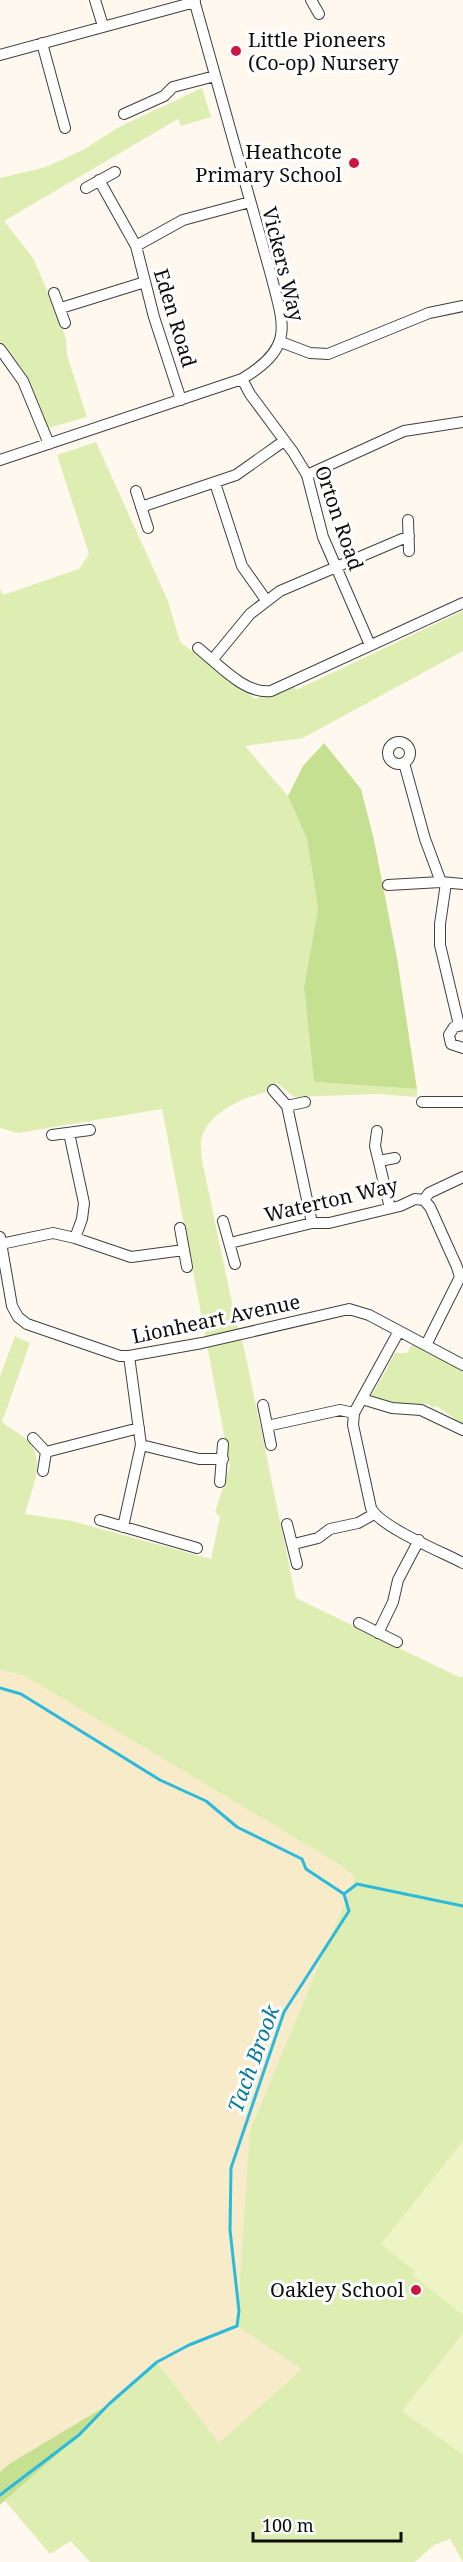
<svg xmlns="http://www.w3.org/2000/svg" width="463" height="2562" font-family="'Noto Serif',serif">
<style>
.farmland{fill:#f8ebca}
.green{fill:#deeeb3}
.forest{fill:#c5e090}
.pitch{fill:#eef4c6}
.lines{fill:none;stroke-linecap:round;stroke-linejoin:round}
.stream{stroke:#2bb9dc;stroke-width:3}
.street-casing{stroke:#404040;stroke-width:12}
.street{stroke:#fff;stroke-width:10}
.poi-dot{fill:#cc1644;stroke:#fff;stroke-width:2}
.labels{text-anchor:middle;stroke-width:6;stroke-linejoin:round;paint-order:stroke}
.poi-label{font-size:20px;fill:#0d0d0d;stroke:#fff;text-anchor:end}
.street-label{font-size:20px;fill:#0d0d0d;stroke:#fff}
.water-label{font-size:21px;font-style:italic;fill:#0a7b9d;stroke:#fff}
</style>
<rect width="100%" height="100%" fill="#fff8ee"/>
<path class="farmland" d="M 0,1670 L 25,1676 L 342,1866 L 355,1878 L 250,2130 L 302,2369 L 219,2444 L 157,2362 L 109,2404 L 9,2464 L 0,2472 Z"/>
<path class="green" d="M 202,88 L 211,117 L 181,126 L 178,119 L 4,221 L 33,258 L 57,313 L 66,339 L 67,355 L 87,417 L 48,428 L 21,368 L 0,343 L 0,178 L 46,167 L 83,150 L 119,127 Z
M 96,442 L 168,601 L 180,642 L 255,699 L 292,683 L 296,690 L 463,611 L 463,651 L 303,738 L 245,746 L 288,796 L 307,839 L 318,909 L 304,987 L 314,1082 L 417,1089 L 417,1097 L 376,1094 L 294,1097 L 277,1083 C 269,1093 264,1092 253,1096 C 233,1102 205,1118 201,1141 C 200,1147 202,1154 202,1160 L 236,1322 L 244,1348 L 296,1598 L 461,1678 L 463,1675 L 463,2562 L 450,2539 L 434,2545 L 415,2562 L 90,2562 L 71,2541 L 50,2554 L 5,2501 L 157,2362 L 219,2443 L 302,2369 L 237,2326 L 250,2130 L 355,1878 L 342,1866 L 25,1676 L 0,1670 L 0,1376 L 15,1336 L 30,1343 L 2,1422 C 10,1429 22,1434 29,1442 C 47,1463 30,1492 25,1514 L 72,1521 L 211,1559 L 220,1517 L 215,1512 L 230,1466 L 162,1109 L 18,1133 L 0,1128 L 0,588 L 3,595 L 79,569 L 89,554 L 57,455 Z
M 413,1344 L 463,1370 L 463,1424 L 436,1406 L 434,1408 L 428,1404 L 401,1404 L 371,1397 L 395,1353 L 407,1353 Z"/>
<path class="forest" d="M 324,743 L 361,789 L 374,840 L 397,958 L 417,1089 L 314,1082 L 304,987 L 318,909 L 307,839 L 288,796 L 303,766 Z
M 109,2404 L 79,2435 L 0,2505 L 0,2472 L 9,2464 Z"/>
<path class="pitch" d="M 463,2141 L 463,2315 L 412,2275 L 415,2271 L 381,2244 Z
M 463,2333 L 463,2455 L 402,2411 Z"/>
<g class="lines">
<path class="stream" d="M 0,1688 L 21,1694 L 160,1780 L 206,1801 L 237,1827 L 302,1859 L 306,1869 L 344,1894 L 349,1911 L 284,2012 L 231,2168 L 230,2230 L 239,2311 L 237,2326 L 189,2345 L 157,2362 L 109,2404 L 79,2435 L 0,2495
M 344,1894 L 357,1884 L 463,1906"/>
<defs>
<path id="street" d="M 95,0 L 103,26
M 311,0 L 319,14
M 42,43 L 65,128
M 0,55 L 195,2
M 124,114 L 164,96 L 173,87 L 215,76
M 99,180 L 136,246 L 154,317 L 181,400
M 86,188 L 115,172
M 136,246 L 183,220 L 250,202
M 54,293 L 65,323
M 61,308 L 145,282
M 281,342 L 310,353 L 328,354 L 429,313 L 463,306
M 0,349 L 23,381 L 49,444
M 242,379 L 250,394 L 293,452 L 307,475 L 323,537 L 370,645
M 0,460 L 242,379 C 295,347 284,326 271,275 L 194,0
M 307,475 L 404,431 L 463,422
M 215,483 L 242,566 L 266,600
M 136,491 L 148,528
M 141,507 L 236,475 L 284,441
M 408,520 L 409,551
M 198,648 C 217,663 245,695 271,691 L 463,603
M 213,659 L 250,614 L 280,591 L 409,536
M388 753a11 11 0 1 1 22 0a11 11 0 1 1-22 0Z
M 404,763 L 425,839 L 441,882
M 446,883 L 440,924 L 440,945 L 459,1025
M 388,885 L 441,882 L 463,884
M 463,1025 L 454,1027 L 449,1035 L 451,1044 L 463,1048
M 273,1090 L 287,1106 L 312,1223
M 422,1102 L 463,1102
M 287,1106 L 305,1102
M 377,1131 L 375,1146 L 390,1208
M 69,1133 L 84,1203 L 82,1219 L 75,1238
M 52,1135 L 90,1130
M 379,1161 L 395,1158
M 424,1200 L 429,1193 L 463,1177
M 223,1221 L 235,1264
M 180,1228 L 187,1267
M 0,1237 L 12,1306 L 18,1317 L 27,1324 L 120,1356 L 129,1356 L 202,1343 L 349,1309 L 369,1315 L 463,1365
M 230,1243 L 312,1223 L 329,1223 L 400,1206 L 415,1199 L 424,1200 L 430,1207 L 457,1267 L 460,1277 L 426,1345
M 1,1244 L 53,1233 L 75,1238 L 131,1257 L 184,1250
M 399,1331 L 354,1413 L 353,1425 L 371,1508 C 380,1527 442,1552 463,1563
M 362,1399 L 392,1408 L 421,1410 L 463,1430
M 263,1405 L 271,1445
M 267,1426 L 340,1410 L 354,1413
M 33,1438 L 46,1452 L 43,1471
M 141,1445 L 199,1459 L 223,1459
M 46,1452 L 139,1428
M 220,1482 L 223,1444
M 100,1520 L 197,1548
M 287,1524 L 297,1564
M 123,1527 L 141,1445 L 129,1356
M 294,1544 L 318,1538 L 330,1529 L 358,1523 L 374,1514
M 359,1623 L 397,1642
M 378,1633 L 393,1602 L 398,1580 L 419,1540"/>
</defs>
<use href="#street" class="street-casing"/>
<use href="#street" class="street"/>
</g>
<g class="poi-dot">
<circle cx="236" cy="51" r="6"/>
<circle cx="354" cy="163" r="6"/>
<circle cx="416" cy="2290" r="6"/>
</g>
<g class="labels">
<g class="poi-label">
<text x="248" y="47" text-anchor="start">Little Pioneers<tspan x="248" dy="23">(Co-op) Nursery</tspan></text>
<text x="342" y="159">Heathcote<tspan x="342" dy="23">Primary School</tspan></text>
<text x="404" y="2297">Oakley School</text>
</g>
<g class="street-label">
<text transform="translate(283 264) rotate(76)" y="7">Vickers Way</text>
<text transform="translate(175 318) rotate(73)" y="7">Eden Road</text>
<text transform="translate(339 518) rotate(71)" y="7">Orton Road</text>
<text transform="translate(331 1200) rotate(-13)" y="7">Waterton Way</text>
<text transform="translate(216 1319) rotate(-12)" y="7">Lionheart Avenue</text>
</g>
<g class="water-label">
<text transform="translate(254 2059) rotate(-70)" y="7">Tach Brook</text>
</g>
</g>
<path d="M253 2532v9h148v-9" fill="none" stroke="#0d0d0d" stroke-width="3"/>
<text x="262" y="2532" font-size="18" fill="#0d0d0d" stroke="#ffffff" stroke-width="4.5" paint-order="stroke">100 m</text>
</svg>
